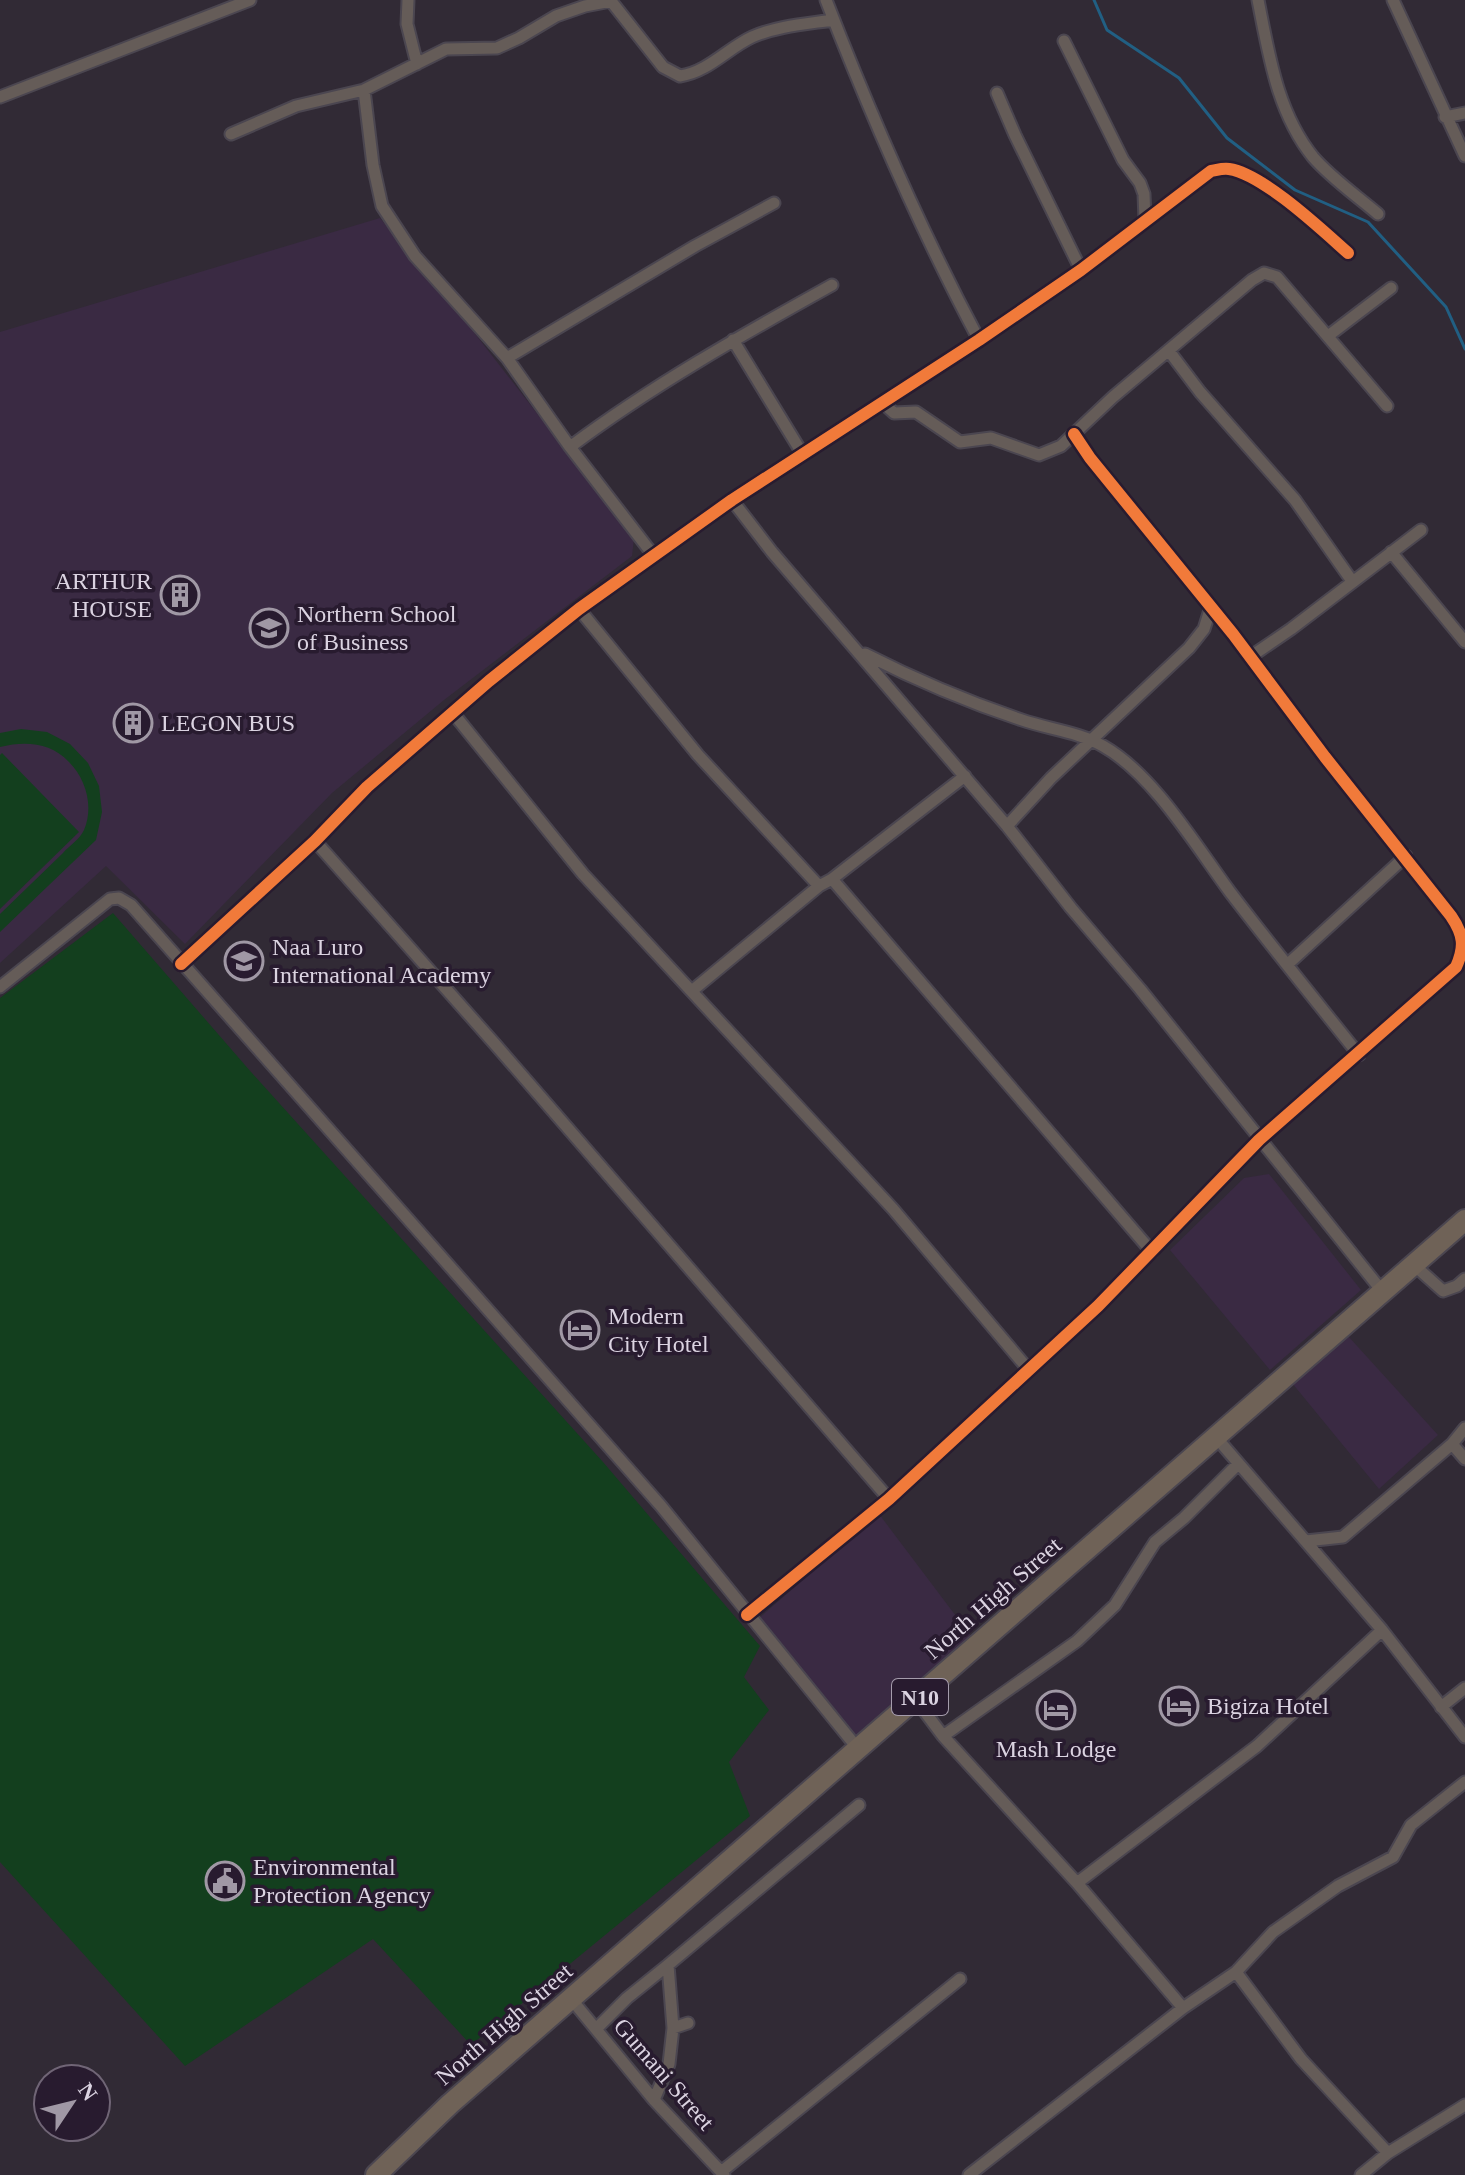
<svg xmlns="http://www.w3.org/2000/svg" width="1465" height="2175" font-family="'Times New Roman',serif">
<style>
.built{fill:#3a2a43}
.green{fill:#133f1e}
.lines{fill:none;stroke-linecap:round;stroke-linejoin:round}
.stream{stroke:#215f83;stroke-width:3}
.street-casing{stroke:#4b4650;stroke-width:15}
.highway-casing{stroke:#4b4650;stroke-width:24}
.street{stroke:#655c58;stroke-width:11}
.highway{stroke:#6f6257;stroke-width:20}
.cycleway-casing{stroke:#281b2f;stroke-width:17}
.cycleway{stroke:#f17a3a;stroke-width:12}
.labels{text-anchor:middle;stroke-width:7;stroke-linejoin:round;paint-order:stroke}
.shield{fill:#281b2f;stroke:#a59cac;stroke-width:2}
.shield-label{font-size:22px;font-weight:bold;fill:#dbd3e1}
.poi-label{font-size:24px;fill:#dbd3e1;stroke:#281b2f;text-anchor:start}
.street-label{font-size:24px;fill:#dbd3e1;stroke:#281b2f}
</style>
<rect width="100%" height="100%" fill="#312a35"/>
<path class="built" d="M 380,218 L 476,335 L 634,538 L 632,556 L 444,700 L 332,793 L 185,944 L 106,866 L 0,963 L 0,332 Z
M 1269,1174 L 1361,1290 L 1270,1370 L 1170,1250 L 1244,1178 Z
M 1348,1336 L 1438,1435 L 1379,1489 L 1292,1383 Z
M 879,1514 L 971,1636 L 855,1738 L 758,1619 Z"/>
<path class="green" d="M 21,729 L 47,732 L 70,744 L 88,763 L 99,786 L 102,812 L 96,840 L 0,932 L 0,914 C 21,894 42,873 63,853 C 69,846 80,839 84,830 C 94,807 86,779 69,762 C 50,742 25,741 0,747 L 0,733 Z
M 2,753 L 79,832 L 0,909 L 0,755 Z
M 113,913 L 251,1072 L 603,1462 L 760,1646 L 744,1677 L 769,1710 L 729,1762 L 750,1816 L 471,2045 L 373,1939 L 185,2066 L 0,1862 L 0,998 Z"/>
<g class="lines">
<path class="stream" d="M 1094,0 L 1107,30 L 1179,78 L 1227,138 L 1295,190 L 1368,222 L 1446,307 L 1465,349"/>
<defs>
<path id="street" d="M 408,0 L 407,24 L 417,64
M 826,0 C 871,116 920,229 979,340
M 1258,0 C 1269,55 1277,112 1313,157 C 1331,178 1357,196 1378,214
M 1393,0 L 1465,156
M 1064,41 L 1123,160 L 1140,183 L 1144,194 L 1145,220
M 364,90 L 373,165 L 382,206 L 415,256 L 507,358 L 570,447 L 654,556
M 997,93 L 1015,135 L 1081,270
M 0,97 L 250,0
M 1445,117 L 1465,113
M 231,134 L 296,106 L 364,90 L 446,49 L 497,48 L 519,38 L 556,16 L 585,6 L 611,1 L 663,67 L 680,76 C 708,72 728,48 752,37 C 777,26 806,24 833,20
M 1328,336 L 1391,288
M 733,340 L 802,453
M 1169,351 L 1200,392 L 1295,500 L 1352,581
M 507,358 L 695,246 L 774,203
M 883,403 L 894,413 L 916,412 L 960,442 L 991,438 L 1039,455 L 1061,446 L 1113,397 L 1252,280 L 1264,273 L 1277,277 L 1387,406
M 570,447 C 653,385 742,335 832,285
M 732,500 L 772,552 L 1007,826 L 1071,908 L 1140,989 L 1382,1291
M 1391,552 L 1465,642
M 579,609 L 698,755 L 819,886
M 865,654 C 918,681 965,701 1022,720 C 1048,729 1079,732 1103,746 C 1153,774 1196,846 1230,892 C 1272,947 1316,1001 1359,1055
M 1250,657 L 1291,629 L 1421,530
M 453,713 L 583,874 L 893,1209 L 1028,1369
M 1007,826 L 1051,778 L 1189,648 L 1204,629 L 1210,610
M 315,841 L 494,1043 L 889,1499
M 832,879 L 1152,1252
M 181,964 L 315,841 L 367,787 L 489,681 L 579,609 L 732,500 L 979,340 L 1081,270 L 1211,171 C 1217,170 1223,168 1229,169 C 1263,174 1322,230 1348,253
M 1288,964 L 1406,856
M 0,987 L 110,899 L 119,898 L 131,905 L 661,1506 L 859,1750
M 693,990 L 819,886 L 832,879 L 965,776
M 1414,1265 L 1443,1291 L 1457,1286 L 1465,1279
M 1215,1436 L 1382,1630 L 1465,1737
M 1452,1444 L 1465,1428
M 1306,1541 L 1343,1537 L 1452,1444 L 1465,1459
M 747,1615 L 889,1499 L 1098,1306 L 1259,1140 L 1456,967 C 1465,947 1464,935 1451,916 L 1325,757 L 1233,634 L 1090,458 L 1074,434
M 916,1700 L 943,1736 L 1077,1883 L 1183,2008
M 1441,1707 L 1465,1688
M 943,1736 L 1077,1641 L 1115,1605 L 1155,1542 L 1184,1518 L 1238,1464
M 1077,1883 L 1257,1746 L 1382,1630
M 1236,1972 L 1273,1932 L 1338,1886 L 1393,1857 L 1411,1825 L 1465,1782
M 572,2000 L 654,2100 L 724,2175
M 673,2028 L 688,2023
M 596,2029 L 627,1998 L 668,1965
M 654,2100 L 669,2064 L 673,2028 L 668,1965 L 859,1805
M 721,2172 L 960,1979
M 969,2175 L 1183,2008 L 1236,1972 L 1301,2059 L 1388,2153
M 1361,2175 L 1388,2153 L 1465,2105"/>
<path id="highway" d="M 376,2175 L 450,2104 L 1465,1220"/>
</defs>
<use href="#street" class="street-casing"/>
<use href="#highway" class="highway-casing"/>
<use href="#street" class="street"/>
<use href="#highway" class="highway"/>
<defs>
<path id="cycleway" d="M 181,964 L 315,841 L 367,787 L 489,681 L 579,609 L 732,500 L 979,340 L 1081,270 L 1211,171 C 1217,170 1223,168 1229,169 C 1263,174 1322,230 1348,253
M 747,1615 L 889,1499 L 1098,1306 L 1259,1140 L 1456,967 C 1465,947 1464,935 1451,916 L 1325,757 L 1233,634 L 1090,458 L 1074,434"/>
</defs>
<use href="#cycleway" class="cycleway-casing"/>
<use href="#cycleway" class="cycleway"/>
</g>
<defs>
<symbol id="building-ring" viewBox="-11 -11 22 22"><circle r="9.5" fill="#281b2f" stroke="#a098a5" stroke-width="1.5"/><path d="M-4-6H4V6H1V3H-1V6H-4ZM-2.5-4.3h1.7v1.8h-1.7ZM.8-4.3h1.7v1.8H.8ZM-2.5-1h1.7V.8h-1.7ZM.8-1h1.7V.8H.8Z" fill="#a098a5"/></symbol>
<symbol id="school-ring" viewBox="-11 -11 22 22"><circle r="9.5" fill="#281b2f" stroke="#a098a5" stroke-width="1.5"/><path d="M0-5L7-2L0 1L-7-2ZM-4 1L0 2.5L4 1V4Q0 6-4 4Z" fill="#a098a5"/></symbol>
<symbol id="hotel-ring" viewBox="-11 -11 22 22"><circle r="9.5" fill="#281b2f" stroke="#a098a5" stroke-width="1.5"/><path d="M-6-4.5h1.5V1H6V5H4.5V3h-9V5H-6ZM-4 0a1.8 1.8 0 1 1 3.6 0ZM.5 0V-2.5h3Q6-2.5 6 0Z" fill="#a098a5"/></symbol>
<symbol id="civic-ring" viewBox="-11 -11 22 22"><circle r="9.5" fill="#281b2f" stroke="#a098a5" stroke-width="1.5"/><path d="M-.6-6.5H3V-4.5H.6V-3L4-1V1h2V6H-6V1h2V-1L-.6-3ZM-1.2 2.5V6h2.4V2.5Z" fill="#a098a5"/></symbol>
</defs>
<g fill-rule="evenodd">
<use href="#building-ring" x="158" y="573" width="44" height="44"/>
<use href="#school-ring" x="247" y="606" width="44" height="44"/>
<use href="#building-ring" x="111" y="701" width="44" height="44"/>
<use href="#school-ring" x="222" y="939" width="44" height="44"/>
<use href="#hotel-ring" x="558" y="1308" width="44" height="44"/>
<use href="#hotel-ring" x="1157" y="1684" width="44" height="44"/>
<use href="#hotel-ring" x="1034" y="1688" width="44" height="44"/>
<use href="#civic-ring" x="203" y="1859" width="44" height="44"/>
</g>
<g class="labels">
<rect class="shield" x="892" y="1679" width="56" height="36" rx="6"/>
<g class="shield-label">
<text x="920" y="1705">N10</text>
</g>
<g class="poi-label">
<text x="152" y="589" text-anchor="end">ARTHUR<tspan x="152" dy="28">HOUSE</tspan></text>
<text x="297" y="622">Northern School<tspan x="297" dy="28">of Business</tspan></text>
<text x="161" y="731">LEGON BUS</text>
<text x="272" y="955">Naa Luro<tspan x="272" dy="28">International Academy</tspan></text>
<text x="608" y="1324">Modern<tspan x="608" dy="28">City Hotel</tspan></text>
<text x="1207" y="1714">Bigiza Hotel</text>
<text x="1056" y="1757" text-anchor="middle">Mash Lodge</text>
<text x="253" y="1875">Environmental<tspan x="253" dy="28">Protection Agency</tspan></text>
</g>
<g class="street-label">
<text transform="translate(993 1598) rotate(-41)" y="8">North High Street</text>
<text transform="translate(504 2024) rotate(-41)" y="8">North High Street</text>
<text transform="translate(664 2074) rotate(49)" y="8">Gumani Street</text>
</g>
</g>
<g transform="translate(72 2103) rotate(55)"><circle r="38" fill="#281b2f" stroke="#706576" stroke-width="2"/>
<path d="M0-6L14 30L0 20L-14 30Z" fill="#a098a5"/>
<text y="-12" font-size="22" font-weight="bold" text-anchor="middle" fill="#dbd3e1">N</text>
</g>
</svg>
